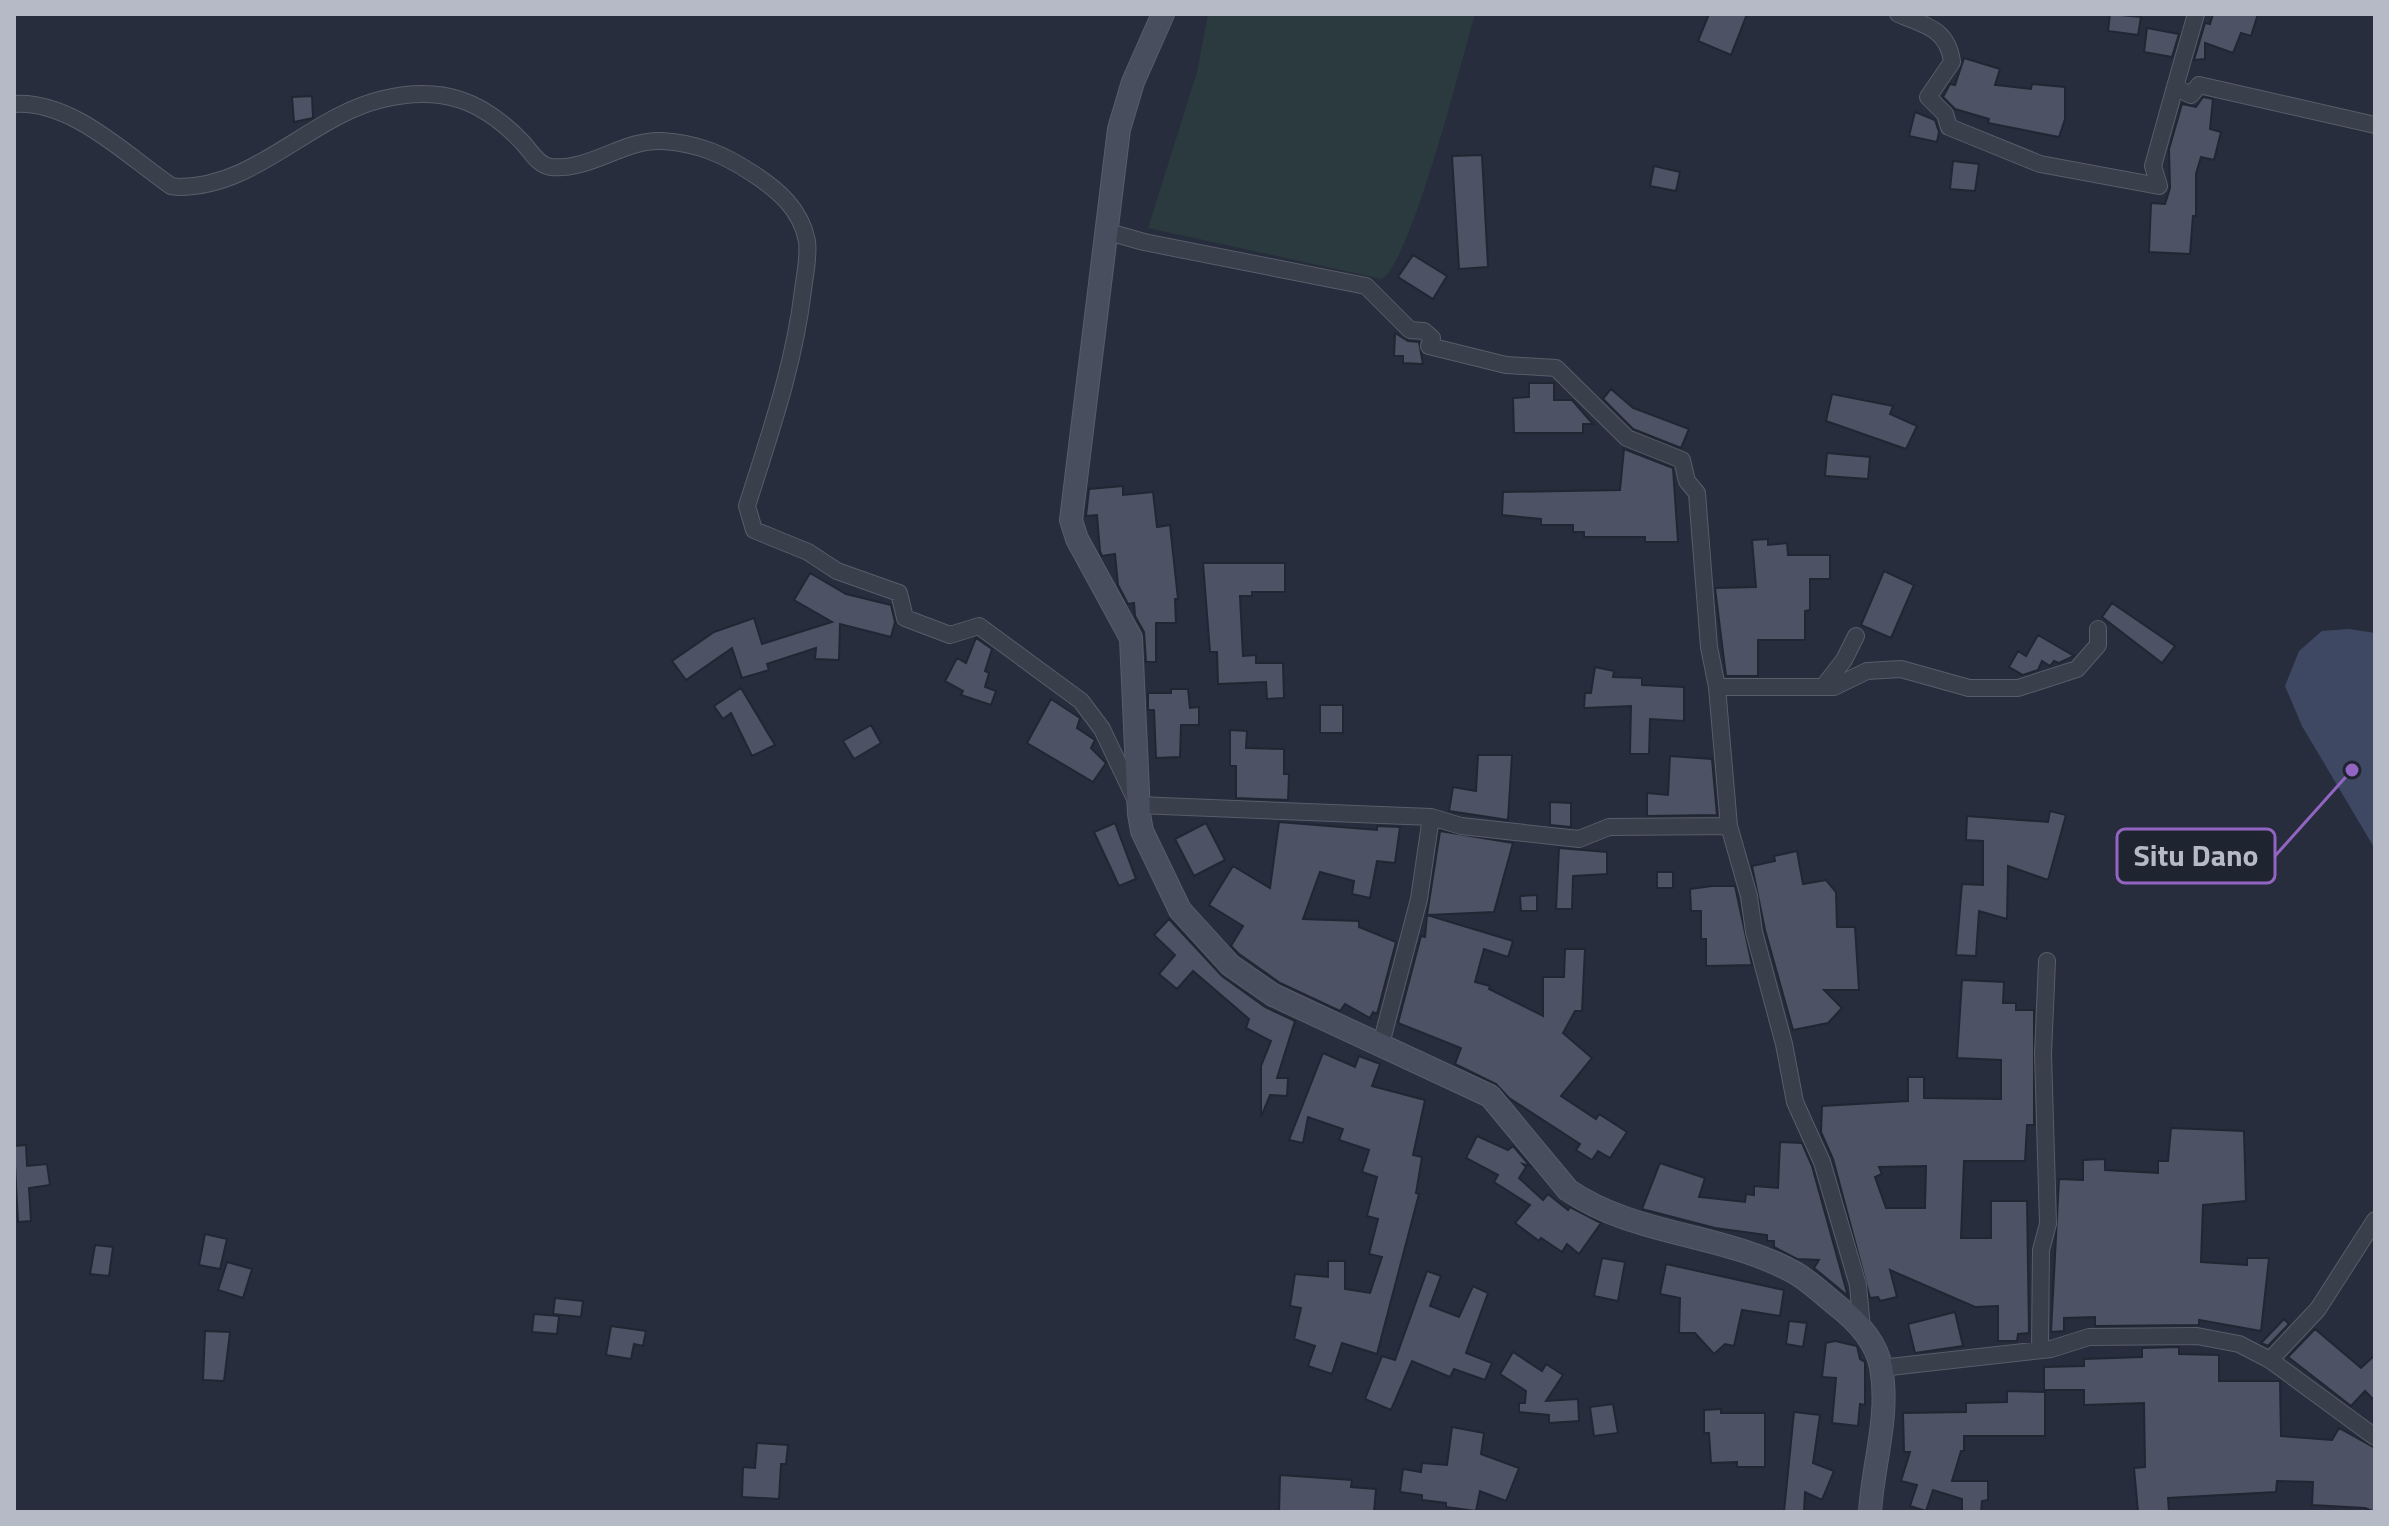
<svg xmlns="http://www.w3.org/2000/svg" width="2389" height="1526" font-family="'Titillium Web',sans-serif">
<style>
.green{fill:#2a3a3e}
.water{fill:#3e4863}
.building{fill:#4d5364;stroke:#212633;stroke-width:2;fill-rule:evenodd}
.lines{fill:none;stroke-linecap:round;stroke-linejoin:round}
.street-casing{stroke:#585d6a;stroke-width:18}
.secondary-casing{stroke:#585d6a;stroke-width:24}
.street{stroke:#3a3f4c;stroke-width:16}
.secondary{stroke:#494e5f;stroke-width:22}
.leader{fill:none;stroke:#9365c2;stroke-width:3}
.callout-dot{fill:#9365c2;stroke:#1f2431;stroke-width:3}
.callout{fill:#1f2431;stroke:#9365c2;stroke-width:3}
.callout-label{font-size:30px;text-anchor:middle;font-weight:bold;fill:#b6bac7}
</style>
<rect width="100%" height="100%" fill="#272d3c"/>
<path class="green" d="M 1208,14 L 1475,14 C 1461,62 1413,257 1382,279 L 1148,228 L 1197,72 Z"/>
<path class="water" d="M 2349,629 L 2375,633 L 2375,849 L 2302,726 L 2285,686 L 2299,651 L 2322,631 Z"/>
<path class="building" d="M 1709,14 L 1747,14 L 1731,55 L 1698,41 Z
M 2110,14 L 2141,17 L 2138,35 L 2108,31 Z
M 2213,14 L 2258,14 L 2251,36 L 2241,33 L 2233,53 L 2205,43 L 2205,59 L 2194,60 L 2205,23 L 2210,24 Z
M 2147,28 L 2179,34 L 2172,57 L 2144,52 Z
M 1964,58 L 2000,69 L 1995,85 L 2031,89 L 2032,84 L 2065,87 L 2065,119 L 2059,137 L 1988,123 L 1989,119 L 1955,109 L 1943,97 L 1950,84 L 1955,85 Z
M 312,96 L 313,118 L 294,122 L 292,97 Z
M 2203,97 L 2213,99 L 2210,129 L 2221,132 L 2214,160 L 2201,157 L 2196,174 L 2196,216 L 2193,216 L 2190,254 L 2149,252 L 2151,203 L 2165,204 L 2170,188 L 2169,149 L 2182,104 L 2196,107 Z
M 1915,112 L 1935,120 L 1939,132 L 1937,142 L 1909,136 Z
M 1482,155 L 1488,267 L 1459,269 L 1452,156 Z
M 1953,161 L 1979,164 L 1975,191 L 1950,189 Z
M 1654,166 L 1680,172 L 1676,191 L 1650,186 Z
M 1413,255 L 1447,276 L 1433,299 L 1398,277 Z
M 1395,333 L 1408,341 L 1419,342 L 1423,364 L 1403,363 L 1403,356 L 1394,356 Z
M 1529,383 L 1554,383 L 1554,400 L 1572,400 L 1593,424 L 1583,424 L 1583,433 L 1514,433 L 1513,398 L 1529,397 Z
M 1611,389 L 1633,408 L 1689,429 L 1681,448 L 1633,429 L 1603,399 Z
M 1832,394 L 1893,406 L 1890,414 L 1917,426 L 1906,449 L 1826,421 Z
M 1624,449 L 1673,468 L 1678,542 L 1645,542 L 1645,537 L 1584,537 L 1584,532 L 1573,532 L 1573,525 L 1541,525 L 1541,519 L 1502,515 L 1503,492 L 1620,490 Z
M 1827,453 L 1870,457 L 1868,479 L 1825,476 Z
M 1123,486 L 1123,495 L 1153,492 L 1157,527 L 1170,525 L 1178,599 L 1175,599 L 1176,623 L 1156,623 L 1156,662 L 1146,662 L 1144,632 L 1135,616 L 1134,603 L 1128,604 L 1118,585 L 1115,554 L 1102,556 L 1100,551 L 1097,515 L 1086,516 L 1089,489 Z
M 1768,539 L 1768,545 L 1787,543 L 1788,555 L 1830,555 L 1830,579 L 1810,579 L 1810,610 L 1805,611 L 1805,640 L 1758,640 L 1758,676 L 1726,676 L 1715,588 L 1756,587 L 1752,540 Z
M 1203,563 L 1285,563 L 1285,592 L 1252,592 L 1252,596 L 1240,596 L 1243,656 L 1256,655 L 1256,663 L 1283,663 L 1284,698 L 1267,699 L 1266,682 L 1218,684 L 1217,652 L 1210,652 Z
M 1884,571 L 1914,585 L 1891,638 L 1861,625 Z
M 810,573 L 846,594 L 891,605 L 895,622 L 891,637 L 840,624 L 839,660 L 815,659 L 816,648 L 767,664 L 769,670 L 742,678 L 732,648 L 686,680 L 672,661 L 714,632 L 754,618 L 762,644 L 832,622 L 794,600 Z
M 2112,603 L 2175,646 L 2162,663 L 2102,617 Z
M 2038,635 L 2074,656 L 2059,663 L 2054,661 L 2050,666 L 2042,661 L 2038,670 L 2023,675 L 2009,667 L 2018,651 L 2026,656 Z
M 976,638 L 992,649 L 985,671 L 989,673 L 985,687 L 996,691 L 991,705 L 961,695 L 963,691 L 945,681 L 957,658 L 966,663 Z
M 1595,667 L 1614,671 L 1613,677 L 1642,678 L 1642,685 L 1684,687 L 1684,721 L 1650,719 L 1649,754 L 1630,754 L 1631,706 L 1584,708 L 1585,693 L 1591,693 Z
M 741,688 L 775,745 L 752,756 L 731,713 L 723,719 L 714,706 Z
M 1171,689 L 1188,689 L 1190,708 L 1199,707 L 1199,725 L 1181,725 L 1180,757 L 1156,758 L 1154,710 L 1148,710 L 1148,693 L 1171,693 Z
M 1051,699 L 1080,718 L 1077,728 L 1095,740 L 1091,748 L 1106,763 L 1093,782 L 1027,743 Z
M 1320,705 L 1343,705 L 1343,733 L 1320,733 Z
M 871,725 L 881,743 L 854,759 L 843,741 Z
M 1230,730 L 1247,731 L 1246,748 L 1284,749 L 1284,774 L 1289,774 L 1288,800 L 1236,798 L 1236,766 L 1230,766 Z
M 1478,755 L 1512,755 L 1508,820 L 1449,811 L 1453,787 L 1476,791 Z
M 1670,756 L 1712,759 L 1717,815 L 1647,816 L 1647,793 L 1668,795 Z
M 1550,802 L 1571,803 L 1571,827 L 1550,825 Z
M 2050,811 L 2066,815 L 2048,880 L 2008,866 L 2007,919 L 1979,911 L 1976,956 L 1956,955 L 1962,884 L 1983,885 L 1983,841 L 1966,840 L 1967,816 L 2048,822 Z
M 1279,822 L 1377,830 L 1377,826 L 1400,827 L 1395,863 L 1377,861 L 1370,898 L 1352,894 L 1354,881 L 1320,872 L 1303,919 L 1359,921 L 1359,927 L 1396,942 L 1377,1014 L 1373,1012 L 1370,1018 L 1345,1004 L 1340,1011 L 1280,983 L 1239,954 L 1231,946 L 1243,926 L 1209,905 L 1233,866 L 1270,888 Z
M 1115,823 L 1136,879 L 1119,886 L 1094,832 Z
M 1206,823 L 1225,860 L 1194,876 L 1175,839 Z
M 1440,831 L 1513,843 L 1494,912 L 1427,915 Z
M 1559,848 L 1607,852 L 1607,874 L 1573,876 L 1572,909 L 1556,909 Z
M 1797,851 L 1803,884 L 1826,880 L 1836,892 L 1837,927 L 1855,927 L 1859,990 L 1824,990 L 1842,1008 L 1828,1023 L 1793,1030 L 1765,930 L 1752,866 L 1775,861 L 1774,856 Z
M 1657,872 L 1673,872 L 1673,888 L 1657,888 Z
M 1712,886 L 1735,886 L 1752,965 L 1706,966 L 1706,939 L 1701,939 L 1701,911 L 1691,911 L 1690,889 Z
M 1537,895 L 1537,911 L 1521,911 L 1520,896 Z
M 1427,915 L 1513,941 L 1508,957 L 1484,949 L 1475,982 L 1490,986 L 1489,989 L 1543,1016 L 1543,977 L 1564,977 L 1565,949 L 1585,949 L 1582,1011 L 1575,1011 L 1563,1033 L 1592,1058 L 1561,1096 L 1596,1119 L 1599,1114 L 1627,1132 L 1610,1158 L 1598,1151 L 1592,1160 L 1576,1150 L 1580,1144 L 1509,1098 L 1496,1084 L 1455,1064 L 1461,1048 L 1398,1023 L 1421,936 L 1425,937 Z
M 1169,919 L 1222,976 L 1265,1007 L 1295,1021 L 1277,1078 L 1288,1078 L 1287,1096 L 1270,1095 L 1261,1117 L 1261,1066 L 1271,1041 L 1246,1028 L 1249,1019 L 1193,971 L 1177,989 L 1159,974 L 1175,955 L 1154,935 Z
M 1962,980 L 2004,982 L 2003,1003 L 2016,1003 L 2016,1010 L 2034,1010 L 2034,1125 L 2027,1125 L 2025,1161 L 1964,1161 L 1961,1238 L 1991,1238 L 1991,1201 L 2027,1201 L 2029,1333 L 2018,1334 L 2017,1341 L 1998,1341 L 1998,1306 L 1975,1307 L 1890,1270 L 1897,1297 L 1880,1301 L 1878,1297 L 1870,1298 L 1833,1159 L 1821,1132 L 1822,1106 L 1908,1101 L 1908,1077 L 1924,1077 L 1924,1098 L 2001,1099 L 2001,1060 L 1957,1058 ZM 1926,1166 L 1925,1208 L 1886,1208 L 1875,1177 L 1882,1174 L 1879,1167 Z
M 1323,1053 L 1355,1067 L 1359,1056 L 1380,1064 L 1372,1086 L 1425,1100 L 1413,1155 L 1422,1157 L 1416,1193 L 1419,1194 L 1377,1354 L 1342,1343 L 1332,1374 L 1308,1366 L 1315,1346 L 1294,1339 L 1301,1308 L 1290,1306 L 1295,1274 L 1328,1277 L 1328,1261 L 1345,1261 L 1345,1289 L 1370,1293 L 1382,1257 L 1369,1254 L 1378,1219 L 1367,1216 L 1377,1177 L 1362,1172 L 1369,1150 L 1339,1140 L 1343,1129 L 1308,1117 L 1303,1143 L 1289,1140 Z
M 2171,1128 L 2244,1131 L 2246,1201 L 2203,1205 L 2201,1262 L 2247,1265 L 2247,1258 L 2269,1258 L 2261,1331 L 2199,1320 L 2199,1325 L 2095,1326 L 2095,1317 L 2064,1318 L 2064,1331 L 2051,1332 L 2059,1179 L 2083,1180 L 2083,1160 L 2105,1159 L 2105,1170 L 2158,1173 L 2158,1161 L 2168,1161 Z
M 1477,1136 L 1508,1150 L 1513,1146 L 1530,1166 L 1523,1164 L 1526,1167 L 1519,1178 L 1543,1200 L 1548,1194 L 1568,1210 L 1570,1207 L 1601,1223 L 1579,1254 L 1567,1244 L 1562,1252 L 1541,1238 L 1539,1241 L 1515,1223 L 1530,1205 L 1494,1182 L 1498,1175 L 1466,1158 Z
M 1780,1142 L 1802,1143 L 1812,1166 L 1848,1296 L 1814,1268 L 1819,1260 L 1797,1259 L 1774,1247 L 1774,1241 L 1767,1241 L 1767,1235 L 1715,1228 L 1642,1209 L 1660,1163 L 1705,1178 L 1699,1197 L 1745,1202 L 1746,1194 L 1754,1195 L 1754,1186 L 1778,1188 Z
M 26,1145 L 27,1166 L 47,1164 L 50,1185 L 29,1188 L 31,1221 L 18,1222 L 14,1146 Z
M 205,1234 L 227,1239 L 220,1269 L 199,1265 Z
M 95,1245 L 113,1247 L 109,1276 L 90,1274 Z
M 1602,1258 L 1625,1262 L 1618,1301 L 1594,1296 Z
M 227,1262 L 252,1269 L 243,1298 L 218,1290 Z
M 1666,1264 L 1784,1290 L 1780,1316 L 1742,1310 L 1734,1346 L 1725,1344 L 1714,1354 L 1695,1333 L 1679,1333 L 1680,1298 L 1660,1294 Z
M 1427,1271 L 1441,1276 L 1430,1306 L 1459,1317 L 1473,1286 L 1488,1293 L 1466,1353 L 1492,1363 L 1485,1380 L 1454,1369 L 1450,1377 L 1412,1361 L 1391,1410 L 1365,1399 L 1382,1356 L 1395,1360 Z
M 555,1298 L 583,1301 L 581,1317 L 553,1314 Z
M 1955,1312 L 1963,1346 L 1915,1353 L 1908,1324 Z
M 534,1314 L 559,1316 L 557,1334 L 532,1332 Z
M 2284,1319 L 2289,1324 L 2268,1346 L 2261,1343 Z
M 1789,1321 L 1807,1323 L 1803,1347 L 1786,1344 Z
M 611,1326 L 646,1331 L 643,1346 L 634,1344 L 631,1359 L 606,1355 Z
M 2315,1329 L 2361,1368 L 2375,1355 L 2375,1401 L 2365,1391 L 2351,1406 L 2288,1357 Z
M 205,1331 L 230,1332 L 224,1381 L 203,1380 Z
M 1835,1341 L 1857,1346 L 1860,1359 L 1865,1362 L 1865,1405 L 1860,1404 L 1858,1426 L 1832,1423 L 1836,1378 L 1822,1377 L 1826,1343 Z
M 2179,1347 L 2179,1354 L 2219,1355 L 2219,1381 L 2280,1381 L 2281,1436 L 2332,1440 L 2339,1428 L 2375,1448 L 2375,1512 L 2365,1508 L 2312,1505 L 2313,1482 L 2277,1481 L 2276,1492 L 2168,1498 L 2169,1512 L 2138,1512 L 2134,1468 L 2145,1467 L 2144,1403 L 2084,1405 L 2084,1390 L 2044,1390 L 2044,1367 L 2084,1366 L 2084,1359 L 2142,1357 L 2142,1348 Z
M 1513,1352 L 1542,1371 L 1546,1364 L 1563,1375 L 1546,1401 L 1578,1399 L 1579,1421 L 1549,1423 L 1549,1415 L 1519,1412 L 1519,1403 L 1525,1403 L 1526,1391 L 1500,1374 Z
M 2007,1391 L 2045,1392 L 2045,1436 L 1964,1436 L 1964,1451 L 1961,1451 L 1952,1481 L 1988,1481 L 1988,1500 L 1982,1501 L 1981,1512 L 1962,1512 L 1962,1499 L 1933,1490 L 1926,1511 L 1910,1506 L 1917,1485 L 1901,1481 L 1910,1452 L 1904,1452 L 1903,1413 L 1966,1412 L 1966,1403 L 2007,1402 Z
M 1613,1404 L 1618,1433 L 1594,1436 L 1590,1407 Z
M 1721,1409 L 1721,1413 L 1765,1413 L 1765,1467 L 1737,1467 L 1737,1462 L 1711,1463 L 1709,1433 L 1704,1433 L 1704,1410 Z
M 1794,1412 L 1820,1415 L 1813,1463 L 1834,1471 L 1822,1500 L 1805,1492 L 1804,1512 L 1784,1512 Z
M 1452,1427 L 1484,1433 L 1481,1454 L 1519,1468 L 1506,1501 L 1480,1491 L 1476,1511 L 1446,1507 L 1446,1503 L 1422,1500 L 1422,1495 L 1400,1492 L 1403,1469 L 1421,1472 L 1422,1463 L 1447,1465 Z
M 757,1443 L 788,1445 L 786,1464 L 781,1464 L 779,1499 L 742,1497 L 743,1467 L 755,1468 Z
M 1280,1475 L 1352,1480 L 1351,1487 L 1376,1489 L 1374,1512 L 1279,1512 Z"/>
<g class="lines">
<defs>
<path id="street" d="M 1898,14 C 1925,25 1948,29 1952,62 L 1928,97 L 1945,114 L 1949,127 L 2040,164 L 2159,186 L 2153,166 L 2175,87 L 2191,95 L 2199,85 L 2375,125
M 2175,87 L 2196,14
M 14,104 C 72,100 126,155 171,186 L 179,187 C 257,187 310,116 383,99 C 442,85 483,100 524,144 C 531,152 539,166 551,167 C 590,171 624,139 662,141 C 697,143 723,154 752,173 C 777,189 801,209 807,241 C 809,257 805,274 803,290 C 794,366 770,433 747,506 L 754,530 L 808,552 L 837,571 L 899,593 L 905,618 L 950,635 L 979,626 L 1081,701 L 1102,729 L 1138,805 L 1431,817 L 1461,826 L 1579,839 L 1609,827 L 1729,826
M 1105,231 L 1144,242 L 1366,286 L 1410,330 L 1424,331 L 1432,338 L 1429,346 L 1506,365 L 1556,368 L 1627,438 L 1682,460 L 1687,481 L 1697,493 L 1709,647 L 1717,687 L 1729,826 L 1749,896 L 1754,932 L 1784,1044 L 1795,1102 L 1822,1162 L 1858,1285 L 1862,1329
M 1717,687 L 1834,687 L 1867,671 L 1901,669 L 1969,688 L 2018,688 L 2077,669 L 2098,645 L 2098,629
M 1823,687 L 1844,660 L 1856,636
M 1381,1044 L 1419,899 L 1431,817
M 2040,1349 L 2041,1250 L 2048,1224 L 2043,1054 L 2047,961
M 2270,1360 L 2318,1309 L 2375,1220
M 1881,1368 L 2051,1349 L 2089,1337 L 2197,1336 L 2239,1344 L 2270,1360 L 2375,1437"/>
<path id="secondary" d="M 1163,14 L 1133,82 L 1119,129 L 1071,520 L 1077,539 L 1131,638 L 1139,814 L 1142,831 L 1180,910 L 1230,965 L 1273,995 L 1490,1096 L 1568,1190 C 1636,1237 1726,1233 1797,1274 C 1810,1282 1823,1294 1835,1304 C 1856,1320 1876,1340 1881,1367 C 1890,1416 1873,1463 1870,1512"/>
</defs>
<use href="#street" class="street-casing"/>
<use href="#secondary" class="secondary-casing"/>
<use href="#street" class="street"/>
<use href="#secondary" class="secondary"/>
</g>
<path class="leader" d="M2352 770L2275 856"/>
<circle class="callout-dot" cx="2352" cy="770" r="8"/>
<rect class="callout" x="2117" y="829" width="158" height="54" rx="8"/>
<g class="callout-label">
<text x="2196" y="866">Situ Dano</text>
</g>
<rect width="2389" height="1526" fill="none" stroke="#b6bac7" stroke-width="32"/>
</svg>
